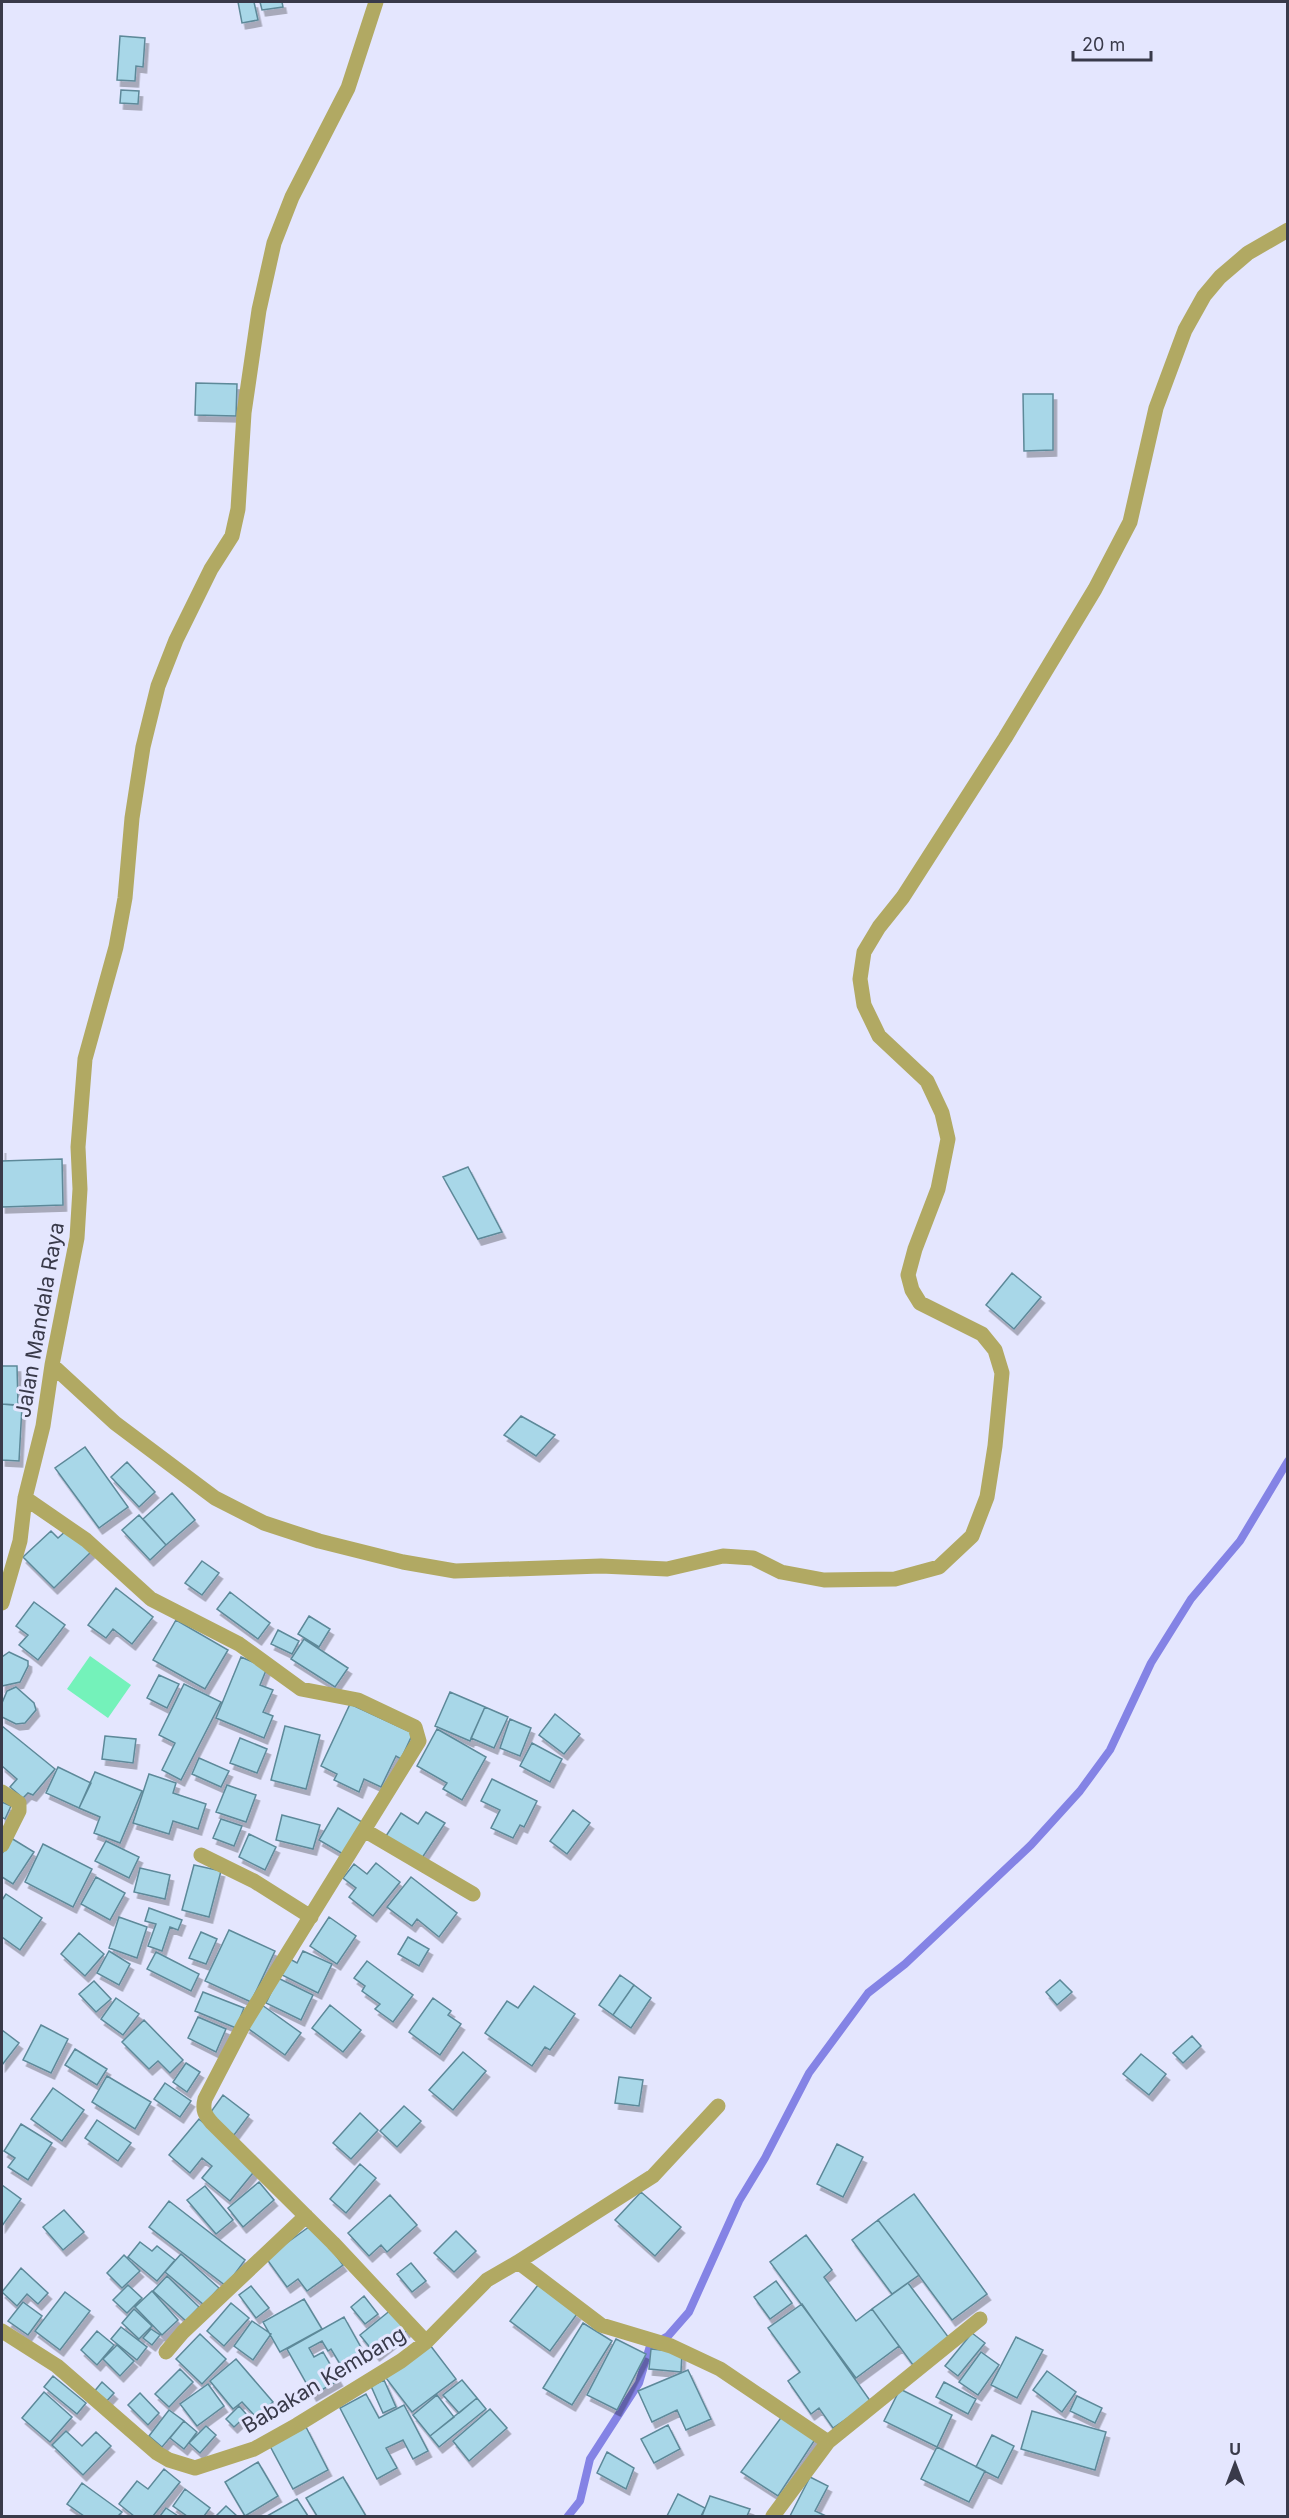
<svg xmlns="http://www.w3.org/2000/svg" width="1289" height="2518" font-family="Inter,sans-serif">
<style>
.green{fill:#74f2ba}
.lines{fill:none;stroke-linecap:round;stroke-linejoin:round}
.stream{stroke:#8483e5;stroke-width:8}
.building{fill:#a8d7e8;stroke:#5d8999;stroke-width:1.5;filter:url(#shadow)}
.minor{stroke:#b1a963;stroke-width:15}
.labels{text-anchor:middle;stroke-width:6;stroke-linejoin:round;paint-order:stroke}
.street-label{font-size:21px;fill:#393a4a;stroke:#e4e6fe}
</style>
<defs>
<filter id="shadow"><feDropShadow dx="3.5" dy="6" stdDeviation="0" flood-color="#0004"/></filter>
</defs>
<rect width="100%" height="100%" fill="#e4e6fe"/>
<path class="green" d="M 90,1656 L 131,1685 L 108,1718 L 67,1689 Z"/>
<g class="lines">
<path class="stream" d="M 568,2516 L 580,2501 L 590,2459 L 639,2383 L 650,2346 L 668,2336 L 689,2312 L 739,2201 L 765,2158 L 809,2073 L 868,1993 L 905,1964 L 1031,1845 L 1080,1791 L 1110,1750 L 1151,1663 L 1191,1599 L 1240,1541 L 1288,1461"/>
</g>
<path class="building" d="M 238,2 L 254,2 L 258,20 L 242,23 Z
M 260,2 L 282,2 L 283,7 L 262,10 Z
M 120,36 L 145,38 L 143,67 L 136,66 L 135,81 L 117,80 Z
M 121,90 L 139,91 L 138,104 L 120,103 Z
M 196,383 L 237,384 L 236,416 L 195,415 Z
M 1023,394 L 1053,394 L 1053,450 L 1024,451 Z
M 2,1147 L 2,1161 L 62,1159 L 63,1205 L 2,1207 Z
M 468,1167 L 502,1232 L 478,1239 L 443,1177 Z
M 1012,1273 L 1041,1297 L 1014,1329 L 986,1305 Z
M 2,1366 L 17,1366 L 18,1405 L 2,1404 Z
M 2,1404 L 22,1406 L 19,1461 L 2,1460 Z
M 521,1416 L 555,1435 L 536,1456 L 504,1435 Z
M 85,1447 L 128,1507 L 99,1528 L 55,1468 Z
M 127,1462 L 155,1492 L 139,1507 L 111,1477 Z
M 172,1493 L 195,1520 L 166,1545 L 143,1519 Z
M 139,1515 L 166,1545 L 150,1560 L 122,1530 Z
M 68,1529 L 91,1552 L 54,1588 L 23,1557 L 51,1531 L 58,1538 Z
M 202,1561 L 219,1573 L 202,1595 L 185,1583 Z
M 116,1588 L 153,1617 L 132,1644 L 113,1629 L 106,1638 L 88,1625 Z
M 230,1592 L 270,1623 L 258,1639 L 217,1609 Z
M 34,1602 L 65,1625 L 38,1660 L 19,1645 L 28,1635 L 16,1626 Z
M 309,1616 L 330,1629 L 319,1647 L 298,1634 Z
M 176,1620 L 228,1650 L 205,1689 L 153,1660 Z
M 278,1630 L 299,1641 L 292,1654 L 271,1644 Z
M 304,1639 L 348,1668 L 335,1687 L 291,1659 Z
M 9,1652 L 28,1661 L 28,1666 L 20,1682 L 2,1686 L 2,1657 Z
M 241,1657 L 267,1668 L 260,1685 L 273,1690 L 263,1712 L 273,1716 L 264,1738 L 216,1718 Z
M 159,1675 L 179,1684 L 167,1708 L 147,1698 Z
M 184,1684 L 221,1702 L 181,1780 L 162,1770 L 175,1743 L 159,1735 Z
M 16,1687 L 34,1703 L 36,1710 L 25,1723 L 16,1724 L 2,1717 L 2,1703 L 7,1691 Z
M 450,1692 L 485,1707 L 470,1741 L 435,1726 Z
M 350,1704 L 413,1733 L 401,1759 L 396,1756 L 381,1787 L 364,1779 L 359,1792 L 334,1780 L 337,1774 L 321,1766 Z
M 485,1707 L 508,1717 L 494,1748 L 471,1738 Z
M 555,1714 L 580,1734 L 564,1754 L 539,1735 Z
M 510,1719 L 531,1728 L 520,1756 L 500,1748 Z
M 2,1726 L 55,1769 L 33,1795 L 28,1793 L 23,1798 L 10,1787 L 17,1779 L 2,1766 Z
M 285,1726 L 320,1735 L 306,1789 L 271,1780 Z
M 437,1729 L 486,1757 L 462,1800 L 443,1789 L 447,1783 L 417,1766 Z
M 105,1736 L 136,1739 L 133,1763 L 102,1759 Z
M 240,1738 L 267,1749 L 257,1773 L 230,1763 Z
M 532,1743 L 562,1759 L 550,1782 L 520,1766 Z
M 199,1758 L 229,1771 L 221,1787 L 192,1774 Z
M 58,1767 L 91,1783 L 79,1808 L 46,1793 Z
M 95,1772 L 142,1791 L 120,1843 L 94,1833 L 100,1817 L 79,1808 Z
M 149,1774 L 176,1783 L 173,1793 L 206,1804 L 198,1829 L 173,1821 L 169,1834 L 133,1823 Z
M 492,1779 L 537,1801 L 524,1827 L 520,1825 L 513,1838 L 491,1828 L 500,1810 L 481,1801 Z
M 227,1785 L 256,1795 L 246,1822 L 216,1812 Z
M 2,1802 L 11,1806 L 5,1819 L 2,1817 Z
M 338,1808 L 362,1822 L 343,1854 L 319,1840 Z
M 573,1810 L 590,1823 L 567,1854 L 550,1841 Z
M 426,1812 L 445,1823 L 420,1861 L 384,1839 L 401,1813 L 418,1824 Z
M 282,1815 L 320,1825 L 313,1849 L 276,1840 Z
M 221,1819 L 242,1826 L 234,1846 L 213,1838 Z
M 249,1834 L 276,1847 L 265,1870 L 239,1857 Z
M 11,1838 L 34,1852 L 13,1884 L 2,1877 L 2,1854 Z
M 106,1841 L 139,1857 L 129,1878 L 95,1861 Z
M 43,1844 L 92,1869 L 73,1907 L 25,1882 Z
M 376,1863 L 400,1882 L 373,1916 L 349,1897 L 356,1888 L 343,1878 L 354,1864 L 367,1874 Z
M 194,1865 L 221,1871 L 209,1917 L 182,1910 Z
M 140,1868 L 170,1875 L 165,1899 L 134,1892 Z
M 96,1877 L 125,1893 L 110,1920 L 81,1904 Z
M 411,1877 L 457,1913 L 439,1937 L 417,1919 L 412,1926 L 387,1907 Z
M 6,1894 L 42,1918 L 20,1950 L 2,1937 L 2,1900 Z
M 149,1908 L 182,1920 L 178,1930 L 170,1927 L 162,1951 L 148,1946 L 156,1924 L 145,1921 Z
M 119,1917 L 147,1927 L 137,1958 L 109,1948 Z
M 329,1917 L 356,1936 L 337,1964 L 310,1946 Z
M 229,1930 L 275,1951 L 251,2002 L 205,1981 Z
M 201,1932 L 217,1939 L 206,1964 L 189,1958 Z
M 79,1933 L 104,1954 L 85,1976 L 61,1954 Z
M 408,1937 L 429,1949 L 419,1966 L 398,1954 Z
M 109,1951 L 130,1964 L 119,1985 L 97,1973 Z
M 303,1951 L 332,1964 L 318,1993 L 282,1975 L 290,1959 L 297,1963 Z
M 156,1952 L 199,1974 L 191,1991 L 147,1969 Z
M 367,1961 L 413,1995 L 393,2022 L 375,2009 L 380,2004 L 362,1991 L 365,1986 L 354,1978 Z
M 620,1975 L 634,1985 L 613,2015 L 599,2005 Z
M 278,1978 L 313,1995 L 301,2020 L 266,2003 Z
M 1060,1980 L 1072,1992 L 1057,2005 L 1046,1992 Z
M 94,1981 L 111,1999 L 96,2012 L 79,1994 Z
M 634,1985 L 651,1998 L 631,2028 L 613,2015 Z
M 534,1986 L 575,2014 L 550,2050 L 545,2047 L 532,2066 L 485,2033 L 507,2001 L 518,2008 Z
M 203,1992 L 244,2008 L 236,2028 L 195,2011 Z
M 116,1998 L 139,2014 L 123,2035 L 101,2019 Z
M 433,1998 L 451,2011 L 448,2015 L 461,2024 L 440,2055 L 409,2032 Z
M 262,2005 L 301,2033 L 285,2055 L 246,2027 Z
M 330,2005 L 361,2030 L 343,2052 L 312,2028 Z
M 198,2017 L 226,2029 L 216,2052 L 188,2038 Z
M 144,2020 L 183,2060 L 170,2073 L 158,2061 L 149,2069 L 122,2042 Z
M 41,2025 L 68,2039 L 51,2073 L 23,2060 Z
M 2,2030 L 19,2043 L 2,2065 Z
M 1192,2036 L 1201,2046 L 1183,2063 L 1173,2053 Z
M 75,2049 L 107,2069 L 97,2085 L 65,2065 Z
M 463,2052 L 486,2071 L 453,2110 L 429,2090 Z
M 1141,2054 L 1166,2074 L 1149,2095 L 1123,2074 Z
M 186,2063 L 200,2072 L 187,2092 L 173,2082 Z
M 107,2076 L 151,2102 L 135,2129 L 92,2102 Z
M 619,2077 L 643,2080 L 639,2106 L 615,2103 Z
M 165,2083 L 191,2101 L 180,2117 L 154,2099 Z
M 53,2088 L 84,2110 L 62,2141 L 31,2119 Z
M 223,2095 L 249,2115 L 234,2135 L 208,2116 Z
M 404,2106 L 421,2121 L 397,2147 L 380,2131 Z
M 360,2113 L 378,2130 L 351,2159 L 333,2143 Z
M 199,2119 L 257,2168 L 230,2201 L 202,2178 L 212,2166 L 202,2158 L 190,2173 L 169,2155 Z
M 97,2120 L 131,2143 L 118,2161 L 85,2138 Z
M 21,2124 L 52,2143 L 28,2180 L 8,2167 L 15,2158 L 4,2151 Z
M 837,2144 L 863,2157 L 843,2197 L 817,2184 Z
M 360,2164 L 376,2178 L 346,2213 L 330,2199 Z
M 259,2182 L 274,2200 L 243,2227 L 228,2208 Z
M 2,2185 L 21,2199 L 2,2226 Z
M 205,2186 L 233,2220 L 216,2234 L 187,2200 Z
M 641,2192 L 681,2227 L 655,2256 L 615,2220 Z
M 914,2194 L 987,2294 L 952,2320 L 878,2220 Z
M 390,2195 L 417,2225 L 387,2252 L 381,2245 L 369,2256 L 348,2233 Z
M 169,2201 L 245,2260 L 226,2286 L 149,2227 Z
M 64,2210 L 84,2232 L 63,2250 L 43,2227 Z
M 878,2220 L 919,2275 L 892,2294 L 852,2240 Z
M 313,2224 L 343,2265 L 307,2291 L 298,2279 L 287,2287 L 266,2258 Z
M 456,2231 L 476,2251 L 454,2272 L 434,2253 Z
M 806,2235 L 832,2270 L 824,2277 L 856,2321 L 872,2309 L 899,2346 L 856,2378 L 770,2262 Z
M 140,2242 L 152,2251 L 157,2246 L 175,2260 L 157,2281 L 128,2257 Z
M 181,2254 L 219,2288 L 204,2305 L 165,2272 Z
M 124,2255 L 140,2271 L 122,2288 L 107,2273 Z
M 411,2263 L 426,2281 L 412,2292 L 397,2274 Z
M 21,2268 L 48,2293 L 38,2304 L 27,2294 L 17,2306 L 2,2292 Z
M 167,2276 L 199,2307 L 186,2321 L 153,2291 Z
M 776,2281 L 792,2303 L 770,2319 L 754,2297 Z
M 908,2283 L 949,2338 L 913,2365 L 872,2309 Z
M 128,2285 L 142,2298 L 127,2313 L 113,2300 Z
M 538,2285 L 577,2314 L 550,2351 L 510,2321 Z
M 251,2286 L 269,2308 L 256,2318 L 239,2295 Z
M 152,2291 L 178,2320 L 162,2335 L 135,2307 Z
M 65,2292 L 90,2311 L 60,2350 L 35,2331 Z
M 364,2296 L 378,2314 L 365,2324 L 351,2307 Z
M 304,2299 L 322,2329 L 280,2352 L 263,2322 Z
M 23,2302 L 42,2316 L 28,2335 L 8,2321 Z
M 231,2303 L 249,2318 L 224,2346 L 207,2331 Z
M 802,2304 L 871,2402 L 833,2428 L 819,2408 L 811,2414 L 788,2381 L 800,2372 L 768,2328 Z
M 134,2309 L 152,2326 L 139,2339 L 122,2323 Z
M 392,2309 L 409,2329 L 376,2355 L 360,2335 Z
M 344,2317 L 363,2351 L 340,2364 L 331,2349 L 328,2351 L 322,2341 L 309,2348 L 314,2357 L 323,2352 L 339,2380 L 313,2395 L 287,2349 Z
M 252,2321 L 271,2334 L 253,2360 L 234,2346 Z
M 583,2323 L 612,2341 L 572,2405 L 543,2388 Z
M 121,2327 L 147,2347 L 137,2360 L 111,2339 Z
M 151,2329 L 160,2335 L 152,2345 L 143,2338 Z
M 97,2331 L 114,2345 L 97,2365 L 81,2350 Z
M 972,2333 L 985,2343 L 958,2376 L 945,2366 Z
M 200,2334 L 226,2359 L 202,2384 L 176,2359 Z
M 1016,2337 L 1043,2350 L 1017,2398 L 991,2385 Z
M 616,2339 L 646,2354 L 617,2410 L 587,2395 Z
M 117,2345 L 134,2361 L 120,2376 L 103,2359 Z
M 430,2345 L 456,2379 L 412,2412 L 386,2378 Z
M 651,2349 L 682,2352 L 681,2372 L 649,2369 Z
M 981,2352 L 999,2365 L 978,2395 L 959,2382 Z
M 236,2359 L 273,2402 L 256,2417 L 242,2402 L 233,2409 L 210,2381 Z
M 180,2369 L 193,2382 L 169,2407 L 155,2394 Z
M 688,2370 L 711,2419 L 686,2430 L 677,2410 L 652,2422 L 638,2391 Z
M 1047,2371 L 1076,2392 L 1062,2412 L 1033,2390 Z
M 53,2376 L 86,2403 L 77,2414 L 44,2387 Z
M 384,2380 L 396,2407 L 383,2413 L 371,2386 Z
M 462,2380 L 477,2398 L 459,2413 L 443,2395 Z
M 102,2382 L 114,2393 L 105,2403 L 93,2393 Z
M 944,2382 L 976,2399 L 968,2414 L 936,2397 Z
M 208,2384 L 224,2406 L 197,2426 L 180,2404 Z
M 900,2389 L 952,2415 L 937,2447 L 884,2421 Z
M 44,2392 L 72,2417 L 50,2442 L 22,2418 Z
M 140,2393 L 159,2413 L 148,2425 L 128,2405 Z
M 366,2394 L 379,2418 L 404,2405 L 428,2451 L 413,2459 L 403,2440 L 386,2448 L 397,2468 L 377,2479 L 340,2408 Z
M 437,2395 L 454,2417 L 430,2436 L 413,2415 Z
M 1077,2396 L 1102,2408 L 1095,2423 L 1070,2411 Z
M 477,2398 L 486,2409 L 439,2447 L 430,2436 Z
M 239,2406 L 247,2415 L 234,2427 L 226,2419 Z
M 490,2409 L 507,2428 L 469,2461 L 453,2441 Z
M 169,2410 L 184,2421 L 162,2447 L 149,2436 Z
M 1032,2411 L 1106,2432 L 1095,2470 L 1021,2449 Z
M 783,2415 L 816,2438 L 778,2496 L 741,2472 Z
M 184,2421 L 197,2432 L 184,2449 L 170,2438 Z
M 668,2425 L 680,2449 L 654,2463 L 641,2439 Z
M 206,2426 L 216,2435 L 200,2453 L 189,2443 Z
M 306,2427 L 328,2470 L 293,2489 L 270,2446 Z
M 66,2431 L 82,2446 L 96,2432 L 111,2446 L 83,2475 L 52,2445 Z
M 992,2435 L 1014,2446 L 998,2478 L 976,2467 Z
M 937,2447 L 985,2471 L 969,2502 L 921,2479 Z
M 607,2452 L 634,2468 L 626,2489 L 597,2473 Z
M 258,2462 L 278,2496 L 245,2516 L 225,2482 Z
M 164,2469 L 180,2482 L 153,2516 L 134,2516 L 119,2504 L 137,2481 L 148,2489 Z
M 343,2477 L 366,2516 L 317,2516 L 306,2498 Z
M 810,2477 L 828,2486 L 815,2511 L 826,2516 L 790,2516 Z
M 82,2483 L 122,2512 L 118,2516 L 84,2516 L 67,2504 Z
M 185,2489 L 210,2508 L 204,2516 L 187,2516 L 173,2506 Z
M 678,2494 L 705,2508 L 701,2516 L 667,2516 Z
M 710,2496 L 750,2509 L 747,2516 L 702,2516 Z
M 297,2499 L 308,2516 L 267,2516 Z
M 226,2506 L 237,2516 L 216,2516 Z
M 166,2508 L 178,2516 L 160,2516 Z"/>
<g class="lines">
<path class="minor" d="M 52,1365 L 115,1423 L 215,1498 L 264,1523 L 319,1541 L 403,1562 L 455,1571 L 601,1566 L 667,1569 L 723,1556 L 753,1558 L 781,1572 L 824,1580 L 895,1579 L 939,1567 L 972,1536 L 987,1497 L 995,1446 L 1002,1373 L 995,1350 L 982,1334 L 920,1303 L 912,1290 L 908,1275 L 915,1249 L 938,1189 L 948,1139 L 942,1113 L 927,1081 L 879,1036 L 864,1005 L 860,979 L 864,952 L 879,927 L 903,897 L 1005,738 L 1095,589 L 1130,522 L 1156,408 L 1185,330 L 1204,296 L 1220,277 L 1248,253 L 1288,230
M 25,1498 L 86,1540 L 151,1599 L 239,1644 L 301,1689 L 358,1700 L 415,1727 L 419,1741 L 244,2024 L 205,2099 C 202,2110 205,2115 212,2123 L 333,2243 L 426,2342
M 2,1603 L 20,1541 L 25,1498 L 43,1426 L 52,1365 L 77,1238 L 80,1189 L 78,1147 L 85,1059 L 116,947 L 125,898 L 132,818 L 143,747 L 158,686 L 176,640 L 211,569 L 232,536 L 238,509 L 244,413 L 259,310 L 274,243 L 292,197 L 348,88 L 376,2
M 2,1792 L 19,1803 L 19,1811 L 2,1845
M 364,1830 L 473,1894
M 201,1855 L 254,1881 L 311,1917
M 518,2262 L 653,2176 L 718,2106
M 2,2331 L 57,2366 L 157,2453 L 169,2460 L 195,2468 L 254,2449 L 297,2425 L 401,2361 L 426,2342 L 487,2280 L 518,2262 L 601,2325 L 671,2346 L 720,2369 L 828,2442 L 773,2516
M 166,2352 L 183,2332 L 306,2216
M 828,2442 L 980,2319"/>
</g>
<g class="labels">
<g class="street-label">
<text transform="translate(40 1320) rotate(-80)" y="7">Jalan Mandala Raya</text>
<text transform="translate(324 2380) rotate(-31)" y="7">Babakan Kembang</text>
</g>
</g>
<rect width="1289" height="2518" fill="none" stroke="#393a4a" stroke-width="6"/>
<g transform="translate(1235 2464)" stroke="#e4e6fe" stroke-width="4.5" paint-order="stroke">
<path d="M0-4.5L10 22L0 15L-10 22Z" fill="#393a4a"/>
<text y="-9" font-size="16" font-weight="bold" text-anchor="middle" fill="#393a4a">U</text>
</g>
<path d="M1073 51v9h78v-9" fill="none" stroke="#393a4a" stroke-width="3"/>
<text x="1082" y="51" font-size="18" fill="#393a4a" stroke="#e4e6fe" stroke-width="4.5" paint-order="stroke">20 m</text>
</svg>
